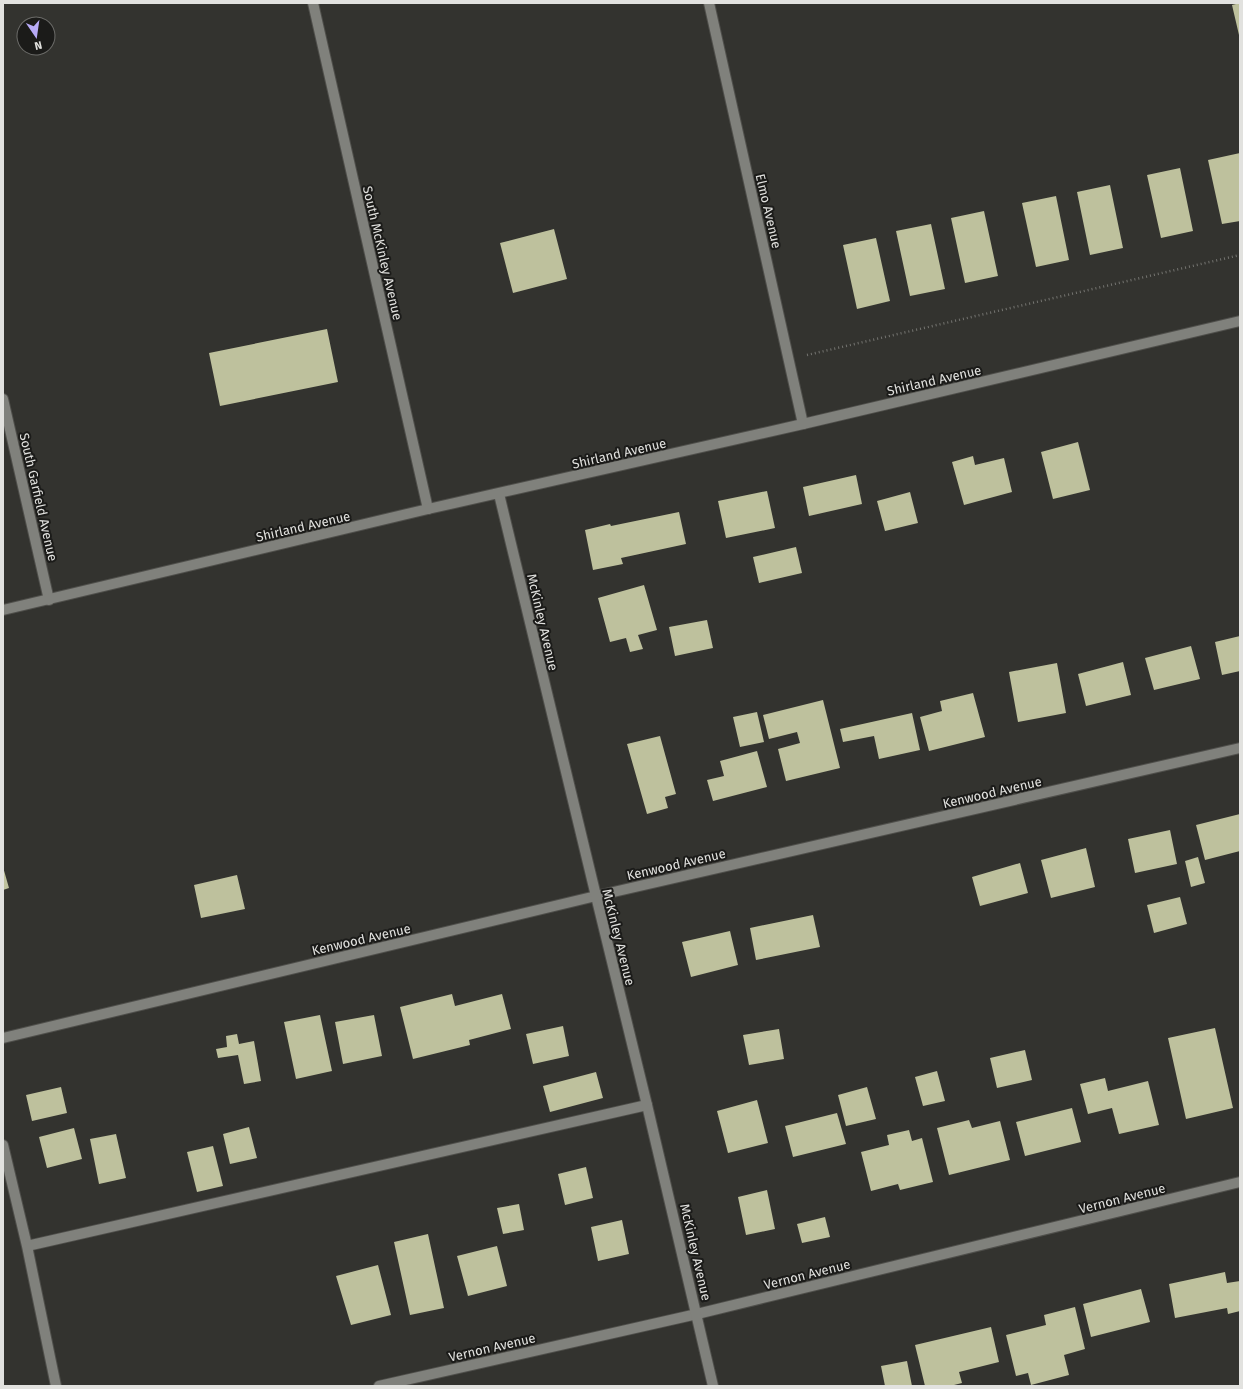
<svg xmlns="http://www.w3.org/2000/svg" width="1243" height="1389" font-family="'Fira Sans',sans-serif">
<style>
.building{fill:#bec19d}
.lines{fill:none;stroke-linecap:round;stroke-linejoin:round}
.service-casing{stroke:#4f4f4b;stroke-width:12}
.minor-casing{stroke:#4f4f4b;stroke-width:12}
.tertiary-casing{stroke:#4f4f4b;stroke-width:12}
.path{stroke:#747470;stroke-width:2.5;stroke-dasharray:1 3;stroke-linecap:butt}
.service{stroke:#80817c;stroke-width:10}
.minor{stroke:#80817c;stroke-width:10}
.tertiary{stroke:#80817c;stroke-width:10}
.labels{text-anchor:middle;stroke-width:4;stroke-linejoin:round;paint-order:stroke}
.street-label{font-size:13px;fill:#e2e2df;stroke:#1b1b19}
</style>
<rect width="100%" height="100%" fill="#33332f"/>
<path class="building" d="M 1240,3 L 1240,35 L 1239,35 L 1232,5 Z
M 1240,153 L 1240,221 L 1222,224 L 1208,160 Z
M 1180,168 L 1193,231 L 1161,238 L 1147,175 Z
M 1110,185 L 1123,248 L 1090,255 L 1077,192 Z
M 1056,196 L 1069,260 L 1036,267 L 1022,203 Z
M 984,211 L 998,276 L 965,283 L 951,218 Z
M 931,224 L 945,289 L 910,296 L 896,231 Z
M 554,229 L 567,279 L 513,293 L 500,243 Z
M 876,238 L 890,301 L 857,309 L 843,245 Z
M 327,329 L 338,382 L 220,406 L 209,353 Z
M 1078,442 L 1090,490 L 1053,499 L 1041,452 Z
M 973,456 L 975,465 L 1004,458 L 1012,492 L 964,505 L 952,462 Z
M 856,475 L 862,504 L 809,516 L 803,487 Z
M 767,491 L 775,528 L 726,538 L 718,501 Z
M 910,492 L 918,523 L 885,531 L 877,501 Z
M 679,512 L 686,544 L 621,558 L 623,564 L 593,570 L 585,530 L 610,524 L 611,526 Z
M 796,547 L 802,573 L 759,583 L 753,557 Z
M 644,585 L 657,630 L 638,635 L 643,649 L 630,652 L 626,638 L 610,642 L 598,598 Z
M 707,620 L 713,648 L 675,656 L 669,627 Z
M 1240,636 L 1240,671 L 1222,675 L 1215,642 Z
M 1191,646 L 1200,679 L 1154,690 L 1145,658 Z
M 1123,662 L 1131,695 L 1086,706 L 1078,674 Z
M 1057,663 L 1066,713 L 1018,722 L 1009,672 Z
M 973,693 L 985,737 L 929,751 L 920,717 L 942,711 L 940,701 Z
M 823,700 L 840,768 L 786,781 L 778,749 L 800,743 L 797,732 L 769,739 L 763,715 Z
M 757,712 L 764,742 L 740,747 L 733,717 Z
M 912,713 L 920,750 L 879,759 L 874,736 L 843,742 L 840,729 Z
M 660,736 L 676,794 L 665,797 L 668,808 L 647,814 L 627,744 Z
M 757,751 L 767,787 L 713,801 L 707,780 L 724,776 L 720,761 Z
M 1240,814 L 1240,851 L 1205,860 L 1196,825 Z
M 1170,830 L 1177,864 L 1135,873 L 1128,839 Z
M 1086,848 L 1095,887 L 1051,898 L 1041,860 Z
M 1198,857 L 1205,883 L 1191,887 L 1185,861 Z
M 1020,863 L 1028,893 L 980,906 L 972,877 Z
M 3,867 L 9,888 L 3,890 Z
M 237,875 L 245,909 L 201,918 L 194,885 Z
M 1180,897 L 1187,924 L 1154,933 L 1147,905 Z
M 813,915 L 820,947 L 756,960 L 750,928 Z
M 730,931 L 738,965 L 691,977 L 682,942 Z
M 452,994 L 455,1006 L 502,994 L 511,1029 L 469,1040 L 470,1045 L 413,1059 L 400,1007 Z
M 320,1015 L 332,1071 L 296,1079 L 284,1022 Z
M 374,1015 L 382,1056 L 343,1064 L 335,1022 Z
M 563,1026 L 569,1056 L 533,1064 L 526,1034 Z
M 1215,1028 L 1233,1108 L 1186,1119 L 1168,1038 Z
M 779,1029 L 784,1059 L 749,1065 L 743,1035 Z
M 237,1034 L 239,1044 L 254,1041 L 261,1081 L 244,1084 L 238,1055 L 218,1058 L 216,1049 L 227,1047 L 226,1036 Z
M 1025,1050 L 1032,1080 L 997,1088 L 990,1058 Z
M 937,1071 L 945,1101 L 923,1106 L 915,1077 Z
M 596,1072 L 603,1098 L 550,1112 L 543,1086 Z
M 1105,1078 L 1108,1091 L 1148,1081 L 1159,1125 L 1119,1134 L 1112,1108 L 1088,1114 L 1080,1084 Z
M 61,1087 L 67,1113 L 32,1121 L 26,1095 Z
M 867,1087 L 876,1119 L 846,1126 L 838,1095 Z
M 757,1100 L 768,1143 L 728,1153 L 717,1111 Z
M 1072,1108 L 1081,1142 L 1025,1156 L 1016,1122 Z
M 837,1113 L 846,1144 L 793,1157 L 785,1126 Z
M 969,1120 L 972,1128 L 1000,1121 L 1010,1160 L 949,1175 L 937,1128 Z
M 249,1127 L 257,1158 L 230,1164 L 223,1134 Z
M 74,1128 L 82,1159 L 47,1168 L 39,1137 Z
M 909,1130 L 912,1141 L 922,1138 L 933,1182 L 900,1190 L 898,1184 L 871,1191 L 861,1152 L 889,1145 L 887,1135 Z
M 116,1134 L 126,1178 L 99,1184 L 90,1139 Z
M 213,1146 L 223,1186 L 197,1192 L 187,1152 Z
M 586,1167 L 593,1198 L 565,1205 L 558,1174 Z
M 767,1190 L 775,1229 L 746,1235 L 738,1197 Z
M 519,1204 L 524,1230 L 503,1234 L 497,1208 Z
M 825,1217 L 830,1237 L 802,1243 L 797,1224 Z
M 622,1220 L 629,1254 L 598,1261 L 591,1227 Z
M 428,1234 L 444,1308 L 410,1315 L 394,1242 Z
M 497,1246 L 507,1286 L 468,1296 L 457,1256 Z
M 378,1265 L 391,1315 L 351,1325 L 336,1276 Z
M 1225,1272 L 1227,1283 L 1240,1281 L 1240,1311 L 1228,1314 L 1227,1308 L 1175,1318 L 1169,1284 Z
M 1141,1289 L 1150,1322 L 1091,1337 L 1083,1304 Z
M 1075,1307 L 1085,1349 L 1064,1355 L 1069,1375 L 1031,1385 L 1028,1373 L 1016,1376 L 1006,1335 L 1046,1325 L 1044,1315 Z
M 991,1327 L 999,1362 L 959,1372 L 962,1383 L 950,1386 L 925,1386 L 915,1345 Z
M 907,1361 L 912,1386 L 885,1386 L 881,1366 Z"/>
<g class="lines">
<defs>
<path id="service" d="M 3,1145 L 27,1246 L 56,1386
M 27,1246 L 647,1105"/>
<path id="minor" d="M 313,3 L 428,509
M 709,3 L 803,424
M 3,399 L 49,600
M 3,1038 L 596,896 L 1240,748
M 379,1386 L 697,1314 L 1240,1182"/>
<path id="tertiary" d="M 499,494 L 596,896 L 647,1105 L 713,1386
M 3,610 L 428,509 L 803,424 L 1240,321"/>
</defs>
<use href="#service" class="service-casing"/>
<use href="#minor" class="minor-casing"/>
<use href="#tertiary" class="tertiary-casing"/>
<path class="path" d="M 807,355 L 1240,255"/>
<use href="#service" class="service"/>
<use href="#minor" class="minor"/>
<use href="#tertiary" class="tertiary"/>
</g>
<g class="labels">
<g class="street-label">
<text transform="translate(769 211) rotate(77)" y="5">Elmo Avenue</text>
<text transform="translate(383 253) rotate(77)" y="5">South McKinley Avenue</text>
<text transform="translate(934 380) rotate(-13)" y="5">Shirland Avenue</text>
<text transform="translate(619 453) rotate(-13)" y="5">Shirland Avenue</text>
<text transform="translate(39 497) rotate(77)" y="5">South Garfield Avenue</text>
<text transform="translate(303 526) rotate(-13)" y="5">Shirland Avenue</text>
<text transform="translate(543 622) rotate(77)" y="5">McKinley Avenue</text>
<text transform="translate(992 792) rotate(-13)" y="5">Kenwood Avenue</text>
<text transform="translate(676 864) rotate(-13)" y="5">Kenwood Avenue</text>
<text transform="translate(619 937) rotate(76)" y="5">McKinley Avenue</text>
<text transform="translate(361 939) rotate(-13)" y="5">Kenwood Avenue</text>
<text transform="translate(1122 1198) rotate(-14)" y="5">Vernon Avenue</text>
<text transform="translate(696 1252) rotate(77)" y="5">McKinley Avenue</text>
<text transform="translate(807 1274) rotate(-14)" y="5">Vernon Avenue</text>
<text transform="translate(492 1347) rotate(-13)" y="5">Vernon Avenue</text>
</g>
</g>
<rect width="1243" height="1389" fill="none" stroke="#e2e2df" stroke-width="8"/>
<g transform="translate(36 36) rotate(167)"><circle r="19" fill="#1b1b19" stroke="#6b6b68"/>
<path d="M0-3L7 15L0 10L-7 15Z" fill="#b8abf7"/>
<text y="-6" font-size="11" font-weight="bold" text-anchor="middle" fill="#e2e2df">N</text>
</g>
</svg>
